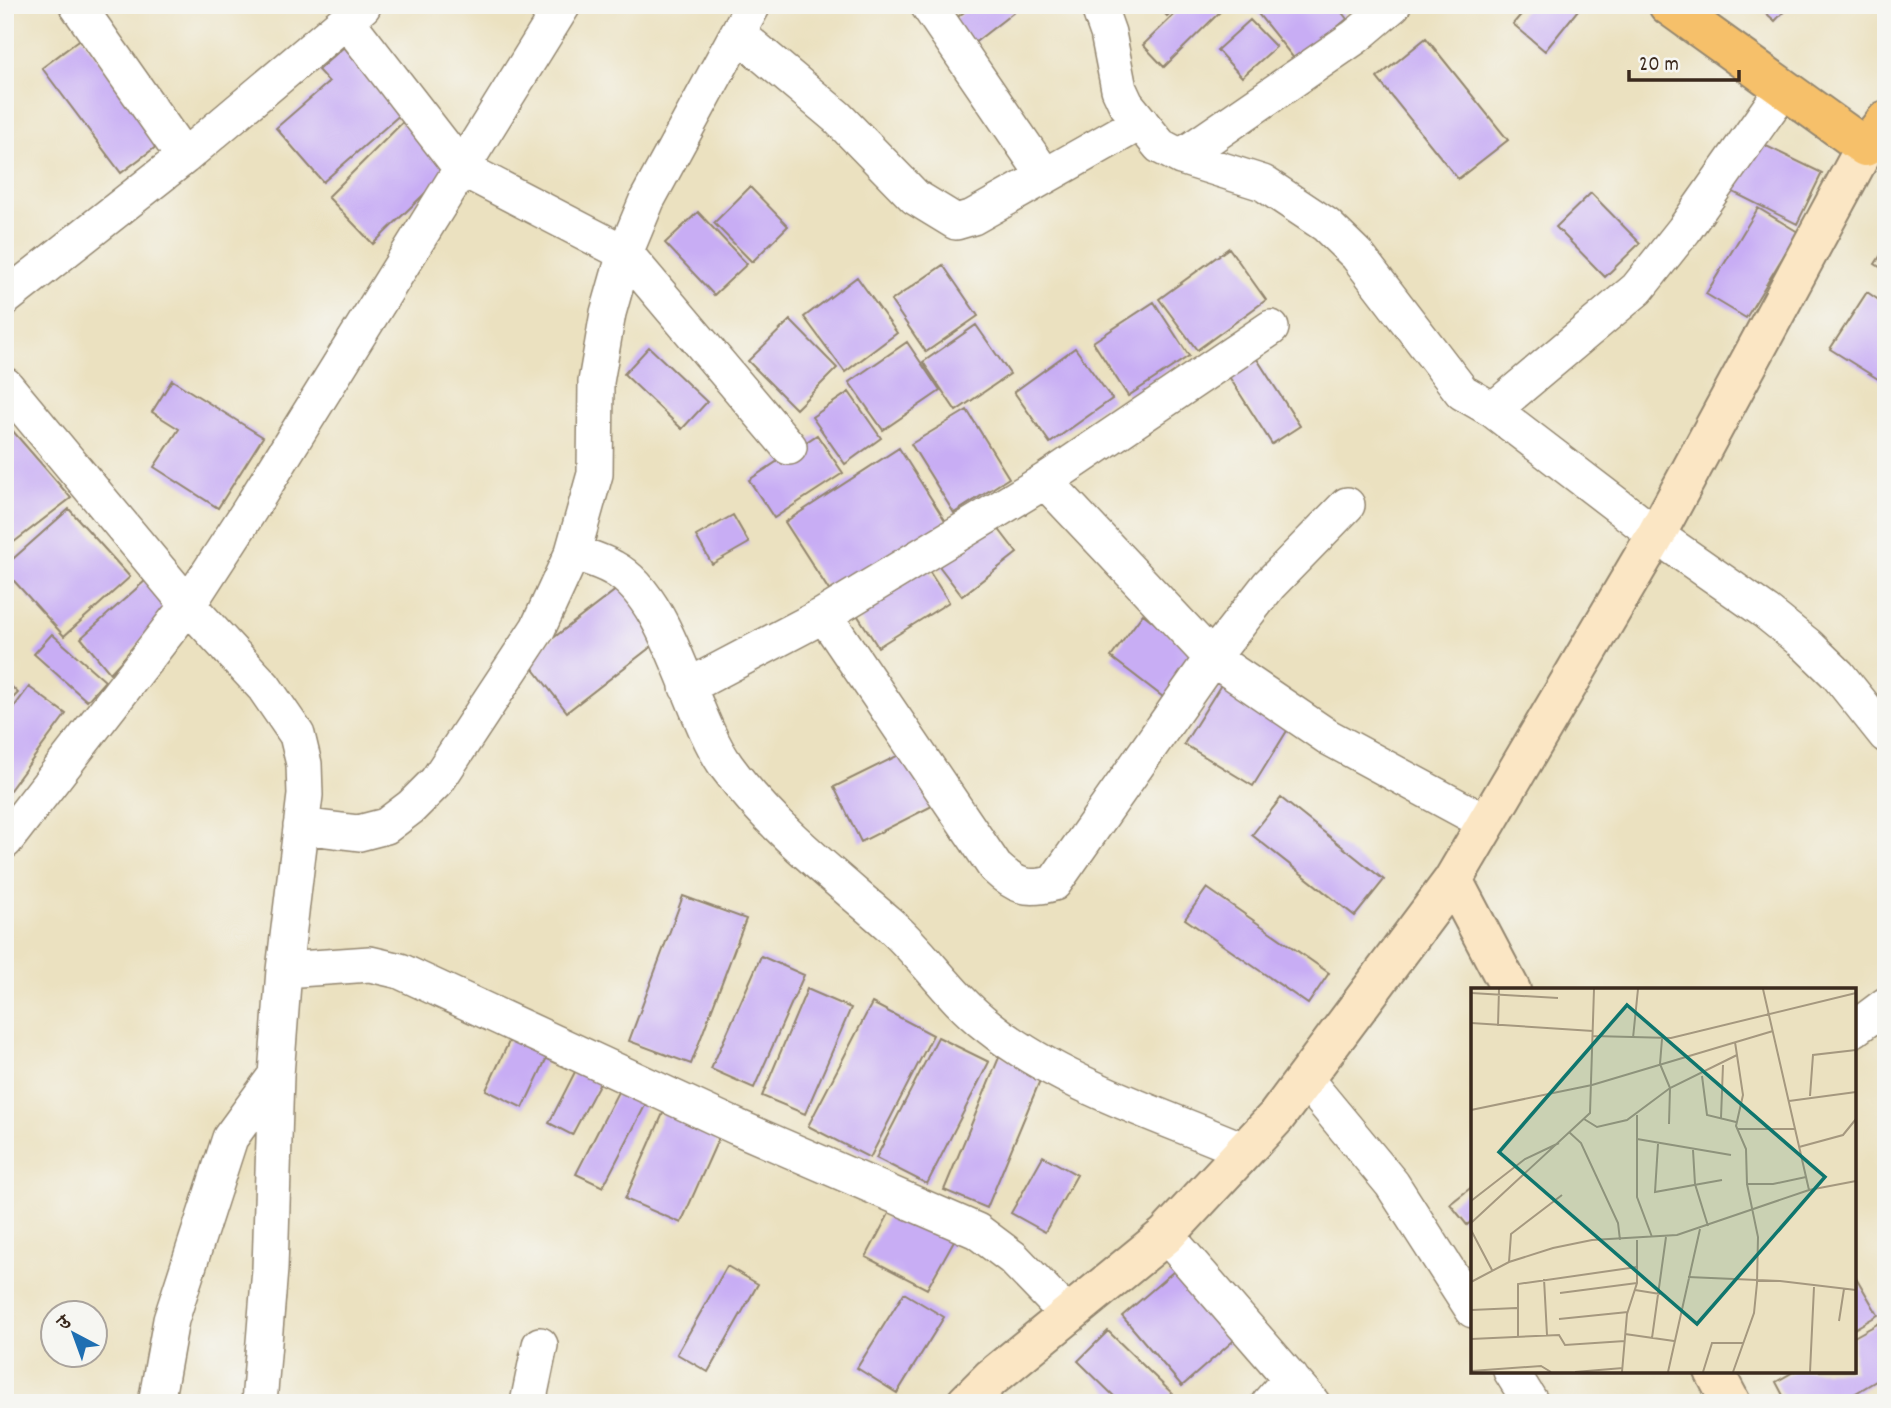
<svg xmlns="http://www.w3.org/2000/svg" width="1891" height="1408" font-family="Dekko,'Playpen Sans Deva',sans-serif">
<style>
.building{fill:#c8adf4}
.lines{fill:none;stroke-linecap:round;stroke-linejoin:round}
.street-casing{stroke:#93866f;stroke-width:38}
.secondary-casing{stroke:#93866f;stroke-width:42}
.primary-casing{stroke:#93866f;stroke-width:42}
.street{stroke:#fff;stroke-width:35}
.secondary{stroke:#fbe6c4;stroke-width:38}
.primary{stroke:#f6c06b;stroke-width:38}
.inset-road{fill:none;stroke:#a5987f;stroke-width:2}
.view{fill:#0f766e;fill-opacity:0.15;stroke:#0f766e;stroke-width:3.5}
.inset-edge{fill:none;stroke:#3b2a1e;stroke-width:3.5}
</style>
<rect width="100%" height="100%" fill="#f6f6f2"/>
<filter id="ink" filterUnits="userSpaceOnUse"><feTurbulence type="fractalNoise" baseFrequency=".0143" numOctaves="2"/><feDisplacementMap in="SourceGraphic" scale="14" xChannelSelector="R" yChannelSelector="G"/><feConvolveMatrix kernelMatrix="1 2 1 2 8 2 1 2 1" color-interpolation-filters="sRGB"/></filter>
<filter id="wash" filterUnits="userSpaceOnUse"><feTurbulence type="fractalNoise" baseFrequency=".00686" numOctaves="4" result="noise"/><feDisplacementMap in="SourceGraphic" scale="28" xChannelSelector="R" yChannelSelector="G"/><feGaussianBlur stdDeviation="1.57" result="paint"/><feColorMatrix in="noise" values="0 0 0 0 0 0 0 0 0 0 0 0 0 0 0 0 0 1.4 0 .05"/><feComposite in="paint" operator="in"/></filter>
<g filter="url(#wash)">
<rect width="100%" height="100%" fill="#ebe1c0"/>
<g id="blocks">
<path class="building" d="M 973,5 L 1023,5 L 969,47 L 950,23 Z
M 1157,5 L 1178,5 L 1167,16 Z
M 1184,5 L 1227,5 L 1164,67 L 1143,45 Z
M 1251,5 L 1336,5 L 1347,19 L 1296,61 Z
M 1529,5 L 1582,5 L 1545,51 L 1513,24 Z
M 1757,5 L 1790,5 L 1775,21 Z
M 1250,20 L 1276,47 L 1242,77 L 1217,50 Z
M 82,38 L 161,143 L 121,173 L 42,68 Z
M 1426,38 L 1508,140 L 1458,179 L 1377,78 Z
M 344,47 L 402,113 L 323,182 L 276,128 L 329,82 L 318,70 Z
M 408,117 L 454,165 L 373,244 L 328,197 Z
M 1754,140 L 1822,173 L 1797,224 L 1729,190 Z
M 750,187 L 788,226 L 752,262 L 714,223 Z
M 1591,193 L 1640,243 L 1605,277 L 1556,227 Z
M 1758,208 L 1798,232 L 1746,318 L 1706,294 Z
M 698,212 L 747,264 L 714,295 L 665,243 Z
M 1886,247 L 1886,271 L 1875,264 Z
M 1229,248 L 1266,300 L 1197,350 L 1159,299 Z
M 943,265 L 978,316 L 926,352 L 891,301 Z
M 857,277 L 897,333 L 845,372 L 804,317 Z
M 1867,292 L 1886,305 L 1886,384 L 1830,349 Z
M 1154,302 L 1189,356 L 1128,396 L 1093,342 Z
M 790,320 L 837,368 L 796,409 L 748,361 Z
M 976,325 L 1010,374 L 956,411 L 923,362 Z
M 907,342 L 940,391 L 883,430 L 849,382 Z
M 1248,345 L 1300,426 L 1272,444 L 1221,364 Z
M 649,347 L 707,402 L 682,429 L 624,374 Z
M 1075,348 L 1112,399 L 1050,443 L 1014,392 Z
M 172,380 L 263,437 L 218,508 L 154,467 L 179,429 L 152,412 Z
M 849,392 L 881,438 L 845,464 L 812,417 Z
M 967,410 L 1009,478 L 954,513 L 911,444 Z
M 5,422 L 71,498 L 5,549 Z
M 817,435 L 843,473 L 774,518 L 749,480 Z
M 899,448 L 948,525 L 834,598 L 785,522 Z
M 69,509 L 130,577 L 64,636 L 5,571 L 5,566 Z
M 733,515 L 749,543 L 712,564 L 696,536 Z
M 991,519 L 1017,553 L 962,596 L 936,562 Z
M 927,568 L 949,602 L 878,647 L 856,613 Z
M 146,580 L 169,610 L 110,673 L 81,638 Z
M 621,586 L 661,639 L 567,712 L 526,659 Z
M 1143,614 L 1199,657 L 1167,700 L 1111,657 Z
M 52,634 L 105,681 L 87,701 L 34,654 Z
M 5,680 L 18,693 L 5,706 Z
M 1224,680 L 1293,721 L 1253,786 L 1184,744 Z
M 29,687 L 66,714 L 7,794 L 5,719 Z
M 911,749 L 938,803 L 861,842 L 834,787 Z
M 1281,798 L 1384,880 L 1355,916 L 1252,835 Z
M 1207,888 L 1329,973 L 1308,1004 L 1185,919 Z
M 683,896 L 746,919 L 691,1064 L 629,1041 Z
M 761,956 L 804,975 L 754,1088 L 711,1069 Z
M 807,989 L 851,1008 L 805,1114 L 762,1096 Z
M 872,1003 L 933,1035 L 870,1158 L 808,1126 Z
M 515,1029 L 552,1047 L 523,1108 L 486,1090 Z
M 938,1037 L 989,1062 L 927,1184 L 876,1158 Z
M 1000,1055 L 1043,1073 L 987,1208 L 944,1190 Z
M 581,1060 L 605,1073 L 572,1135 L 549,1123 Z
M 623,1082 L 650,1096 L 603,1187 L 576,1174 Z
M 668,1102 L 724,1126 L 681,1223 L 625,1199 Z
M 1043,1156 L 1077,1175 L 1045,1232 L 1011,1213 Z
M 1473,1186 L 1473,1220 L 1467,1225 L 1450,1204 Z
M 894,1204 L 956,1237 L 927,1289 L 866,1257 Z
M 727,1266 L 758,1284 L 708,1372 L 677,1354 Z
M 1180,1266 L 1240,1335 L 1182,1386 L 1122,1316 Z
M 1854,1274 L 1878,1315 L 1854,1329 Z
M 904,1293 L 944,1317 L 897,1393 L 857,1368 Z
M 1881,1322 L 1886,1330 L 1886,1375 L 1839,1403 L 1787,1403 L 1776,1382 L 1795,1371 L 1854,1371 L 1854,1337 Z
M 1108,1331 L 1182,1403 L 1121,1403 L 1078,1361 Z"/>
</g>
</g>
<g filter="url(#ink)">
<use href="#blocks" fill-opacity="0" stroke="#93866f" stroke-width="2"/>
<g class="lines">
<defs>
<path id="street" d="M 77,5 L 184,157
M 928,5 L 1045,176
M 1098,5 L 1108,33 L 1119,89 L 1126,104 L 1160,146 L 1181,157 L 1263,183 L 1326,225 L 1357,255 L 1462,392 L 1493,410 L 1637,289 L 1684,230 L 1784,88
M 347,21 L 461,168 L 625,253 L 789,447
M 738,34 L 837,117 L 915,197 L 956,222 L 973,217 L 1141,122
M 1181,157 L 1355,37 L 1393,5
M 5,298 L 184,157 L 363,6
M 5,385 L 188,605 L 264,687 L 297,735 L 304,764 L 305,795 L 284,970 L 276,1075 L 270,1269 L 259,1403
M 1493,410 L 1656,535 L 1766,612 L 1807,645 L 1838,675 L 1886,735
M 1045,481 L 1212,658 L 1328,737 L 1487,823
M 573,552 C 586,557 601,561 613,568 C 670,598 689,715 727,767 C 772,828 833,875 890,925 C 926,957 949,996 989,1027 C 1060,1084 1161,1115 1245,1151
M 824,615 L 995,867 C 1015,886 1027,891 1054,883 L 1212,658 L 1269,585 L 1347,505
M 687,687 L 824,615 L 1045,481 L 1271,328
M 301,826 L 359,833 L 386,826 L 411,807 L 437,781 L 538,628 L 573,552 L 595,474 L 596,382 L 608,313 L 625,253 L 647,200 L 753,5
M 5,841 L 188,605 L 249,511 L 563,5
M 284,970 L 370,964 L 400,971 L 737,1127 L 977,1231 L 1013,1258 L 1068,1315
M 1854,1029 L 1886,1005
M 1305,1079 L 1392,1184 L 1473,1310
M 1166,1235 L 1312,1403
M 1511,1371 L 1531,1403
M 156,1403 L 171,1320 L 230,1138 L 276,1075
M 528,1403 L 540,1345
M 1269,1403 L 1291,1378"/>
<path id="secondary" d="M 1453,880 L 1511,990
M 1714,1371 L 1731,1403
M 966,1403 L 991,1378 L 1166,1235 L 1276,1117 L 1453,880 L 1656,535 L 1865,147"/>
<path id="primary" d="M 1668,5 L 1865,147 L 1886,120"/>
</defs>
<use href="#street" class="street-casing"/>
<use href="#secondary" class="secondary-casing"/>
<use href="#primary" class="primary-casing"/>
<use href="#street" class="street"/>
<use href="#secondary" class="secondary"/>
<use href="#primary" class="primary"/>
</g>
</g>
<g transform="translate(1471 988)">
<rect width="385" height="385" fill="#ebe1c0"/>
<path class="inset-road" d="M 292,1 L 338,202M 0,5 L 87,10M 0,35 L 122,43M 27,38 L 28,1M 122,48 L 200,50 L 385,5M 162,50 L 167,1M 191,51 L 189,76 L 199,100 L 198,136M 264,54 L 272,107 L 265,138 L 275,161 L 276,196 L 302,196 L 335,189M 231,88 L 236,127 L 265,134M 339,108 L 342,67 L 385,62M 318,113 L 385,104M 0,122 L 121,97 L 302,43M 166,127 L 166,209 L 181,249M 250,130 L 252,77M 113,131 L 126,139 L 156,132 L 199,100 L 266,67M 266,141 L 324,141M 98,144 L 110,155 L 147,235 L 149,252M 166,151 L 260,167M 187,156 L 184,204 L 251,192M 328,159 L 372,147 L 385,131M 222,162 L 224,196 L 237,238M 0,213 L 54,171 L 88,155M 0,235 L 119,125 L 123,1M 0,242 L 21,282M 38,274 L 40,246 L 91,207M 217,289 L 309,293 L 385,302M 73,291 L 76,347M 0,294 L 38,274 L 82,260 L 121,252 L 206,247 L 338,202 L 385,193M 164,302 L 189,306M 89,305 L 166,295M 0,322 L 46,320M 88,331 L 157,324M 368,333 L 373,301M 154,346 L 203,353M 47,349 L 47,296 L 166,279M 181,350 L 195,249M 0,351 L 88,347 L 94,357 L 154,353M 0,383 L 70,378 L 80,384M 104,384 L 152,380M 151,384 L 156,326 L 166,295 L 166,252M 197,384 L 229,241M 232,384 L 241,355 L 273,355M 262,384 L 283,325 L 286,295 L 287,249 L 276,196M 339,384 L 343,299"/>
<path class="view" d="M 156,17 L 354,189 L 226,336 L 28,164 Z"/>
<rect width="385" height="385" class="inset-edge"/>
</g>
<rect width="1891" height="1408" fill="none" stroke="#f6f6f2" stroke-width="28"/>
<g transform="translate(74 1334) rotate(319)"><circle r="33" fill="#f6f6f2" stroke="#aba49d" stroke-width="2"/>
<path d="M0-5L12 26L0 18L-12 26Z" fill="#1f6fb2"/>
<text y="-10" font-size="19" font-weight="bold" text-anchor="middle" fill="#3b2a1e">उ</text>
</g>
<path d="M1629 70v10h110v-10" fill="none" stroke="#3b2a1e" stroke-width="3.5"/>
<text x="1639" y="70" font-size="21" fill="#3b2a1e" stroke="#f6f6f2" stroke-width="5" paint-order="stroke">20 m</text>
</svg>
